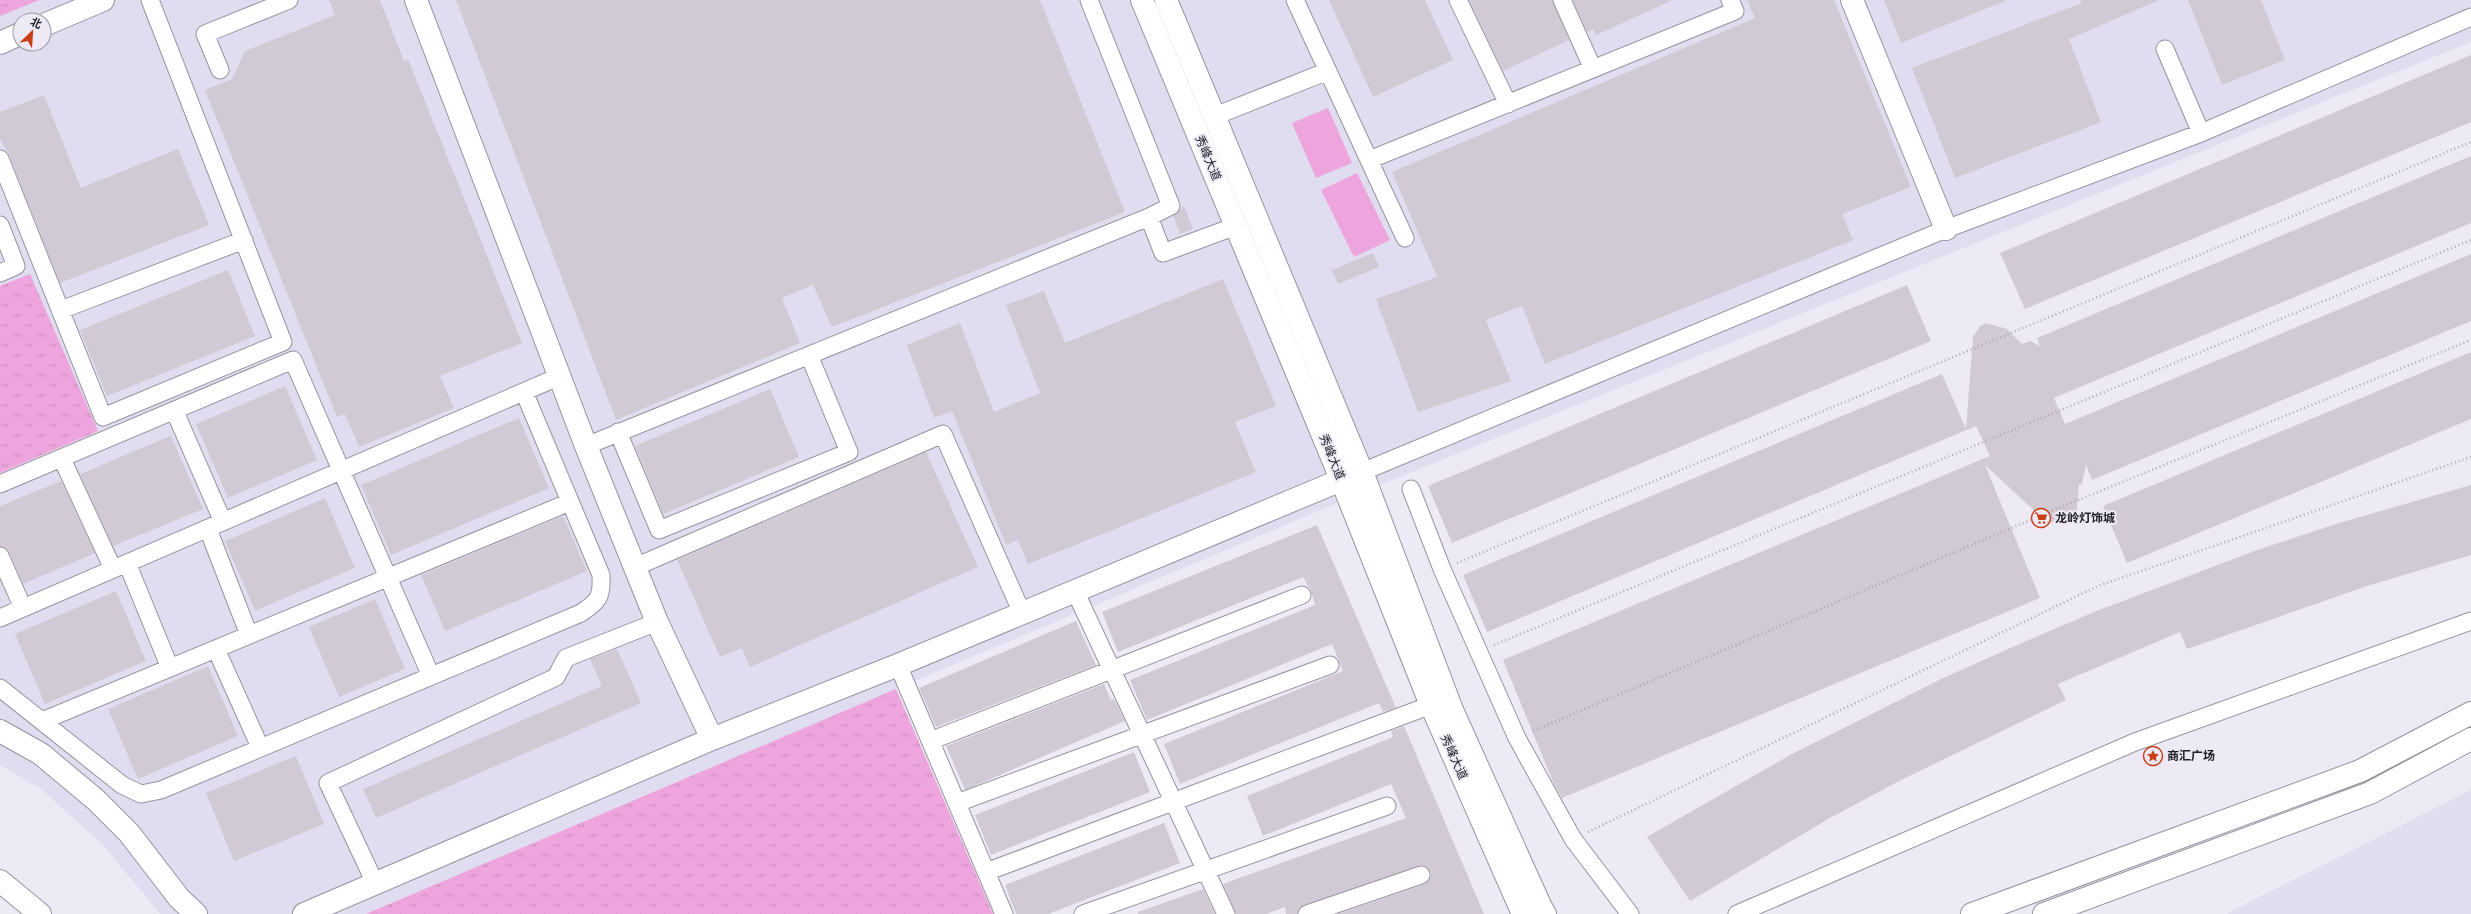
<svg xmlns="http://www.w3.org/2000/svg" width="2471" height="914" font-family="Literata,'Noto Sans SC',serif">
<style>
.built{fill:#e1ddf0;fill-rule:evenodd}
.grass{fill:url(#grass-tufts)}
.pitch{fill:#eea4dc}
.building{fill:#d1cad5}
.lines{fill:none;stroke-linecap:round;stroke-linejoin:round}
.street-casing{stroke:#95939e;stroke-width:19}
.secondary-casing{stroke:#95939e;stroke-width:24}
.primary-casing{stroke:#95939e;stroke-width:24}
.highway-casing{stroke:#95939e;stroke-width:24}
.path{stroke:#a9a6b0;stroke-width:2.5;stroke-dasharray:1 3;stroke-linecap:butt}
.street{stroke:#fff;stroke-width:17}
.secondary{stroke:#fff;stroke-width:22}
.primary{stroke:#fff;stroke-width:22}
.highway{stroke:#fff;stroke-width:22}
.labels{text-anchor:middle;stroke-width:4;stroke-linejoin:round;paint-order:stroke}
.street-label{font-size:12px;fill:#212025;stroke:#edeaf6}
.poi-label{font-size:12px;font-weight:bold;fill:#212025;stroke:#edeaf6;text-anchor:start}
</style>
<defs>
<pattern id="grass-tufts" width="24" height="20" patternUnits="userSpaceOnUse"><rect width="24" height="20" fill="#eea4dc"/><path d="M3 7l-1-3M5 7V3M7 7l1-3M15 17l-1-3M17 17v-4M19 17l1-3" fill="none" stroke="#cc8dbd"/></pattern>
</defs>
<rect width="100%" height="100%" fill="#edeaf6"/>
<path class="built" d="M 0,0 L 2471,0 L 2471,42 L 1397,478 L 896,689 L 993,914 L 160,914 L 104,846 L 41,789 L 0,765 ZM 20,20 L 44,20 L 44,44 L 20,44 Z
M 2471,790 L 2471,914 L 2226,914 Z"/>
<path class="grass" d="M 0,0 L 39,0 L 0,16 Z
M 30,274 L 98,431 L 0,473 L 0,286 Z
M 896,689 L 993,914 L 366,914 Z"/>
<path class="pitch" d="M 1328,108 L 1352,163 L 1316,178 L 1292,123 Z
M 1357,173 L 1390,240 L 1354,257 L 1321,190 Z"/>
<path class="building" d="M 329,0 L 380,0 L 404,61 L 408,59 L 522,343 L 440,376 L 454,408 L 359,447 L 345,414 L 337,417 L 205,90 L 232,79 L 245,51 L 335,15 Z
M 456,0 L 1040,0 L 1125,212 L 832,327 L 813,285 L 782,298 L 800,343 L 616,420 Z
M 1329,0 L 1425,0 L 1453,60 L 1373,97 Z
M 1469,0 L 1552,0 L 1569,40 L 1503,71 Z
M 1573,0 L 1673,0 L 1596,35 L 1593,29 L 1587,32 Z
M 1747,0 L 1834,0 L 1911,187 L 1842,214 L 1853,240 L 1545,364 L 1522,306 L 1486,320 L 1511,381 L 1418,412 L 1376,299 L 1437,277 L 1392,172 L 1755,18 Z
M 1884,0 L 2005,0 L 2005,1 L 1901,43 Z
M 2080,0 L 2159,0 L 2069,39 L 2101,122 L 1955,178 L 1912,68 L 2082,3 Z
M 2188,0 L 2261,0 L 2285,60 L 2222,85 Z
M 2471,55 L 2471,122 L 2025,309 L 2000,253 Z
M 44,95 L 81,188 L 178,149 L 209,225 L 60,283 L 9,155 L 0,139 L 0,112 Z
M 2471,156 L 2471,223 L 2054,398 L 2065,424 L 2471,254 L 2471,321 L 2092,480 L 2086,465 L 2082,484 L 2079,485 L 2077,510 L 2073,517 L 2063,523 L 2050,522 L 2040,516 L 1985,465 L 2040,598 L 1562,798 L 1553,782 L 1503,660 L 1990,456 L 1976,426 L 1487,632 L 1463,575 L 1942,374 L 1966,429 L 1973,337 L 1980,326 L 1986,323 L 2007,329 L 2022,344 L 2030,341 L 2040,346 L 2037,338 Z
M 1184,206 L 1193,229 L 1180,234 L 1173,216 Z
M 1373,253 L 1379,267 L 1338,284 L 1332,270 Z
M 228,270 L 255,336 L 107,396 L 80,330 Z
M 1223,279 L 1276,406 L 1235,422 L 1256,472 L 1028,564 L 1018,540 L 1006,545 L 952,411 L 934,418 L 907,345 L 960,323 L 994,412 L 1040,393 L 1006,305 L 1044,291 L 1065,343 Z
M 1907,285 L 1931,341 L 1452,543 L 1428,486 Z
M 2471,352 L 2471,419 L 2127,563 L 2103,506 Z
M 285,386 L 317,460 L 228,498 L 196,424 Z
M 770,389 L 799,457 L 663,514 L 635,446 Z
M 519,418 L 549,488 L 391,555 L 361,485 Z
M 171,436 L 203,509 L 113,546 L 80,474 Z
M 926,452 L 978,567 L 750,667 L 742,648 L 720,657 L 677,560 Z
M 61,481 L 95,553 L 23,584 L 9,552 L 0,546 L 0,506 Z
M 2471,485 L 2471,555 L 2367,586 L 2187,649 L 2180,632 L 2058,684 L 2066,700 L 1901,780 L 1830,818 L 1690,901 L 1647,837 L 1792,754 L 1941,679 L 2017,645 L 2094,612 L 2257,550 L 2339,523 Z
M 325,498 L 355,568 L 255,611 L 225,541 Z
M 563,516 L 587,571 L 445,631 L 421,575 Z
M 1317,525 L 1396,708 L 1383,712 L 1379,703 L 1180,784 L 1164,744 L 1343,671 L 1332,644 L 1147,720 L 1130,680 L 1315,605 L 1311,591 L 1303,577 L 1118,652 L 1102,612 Z
M 116,591 L 146,661 L 45,704 L 15,634 Z
M 375,599 L 405,669 L 339,697 L 309,627 Z
M 1076,621 L 1096,665 L 936,727 L 919,688 Z
M 617,649 L 641,703 L 376,818 L 363,789 L 602,686 L 590,659 Z
M 208,666 L 238,736 L 138,779 L 108,709 Z
M 1104,684 L 1111,700 L 1114,699 L 1125,721 L 965,790 L 946,746 Z
M 1404,726 L 1484,914 L 1338,914 L 1425,884 L 1431,877 L 1431,872 L 1423,865 L 1304,905 L 1299,908 L 1297,914 L 1286,914 L 1285,907 L 1266,914 L 1236,914 L 1223,884 L 1406,818 L 1391,784 L 1263,836 L 1247,796 L 1393,737 L 1391,731 Z
M 1134,752 L 1150,792 L 991,855 L 975,815 Z
M 296,756 L 324,824 L 234,861 L 206,793 Z
M 1164,823 L 1180,863 L 1048,914 L 1016,914 L 1005,885 Z
M 1203,889 L 1215,914 L 1138,914 L 1138,912 Z"/>
<g class="lines">
<defs>
<path id="street" d="M 1089,0 L 1171,206 L 1149,217
M 1295,0 L 1405,238
M 1458,0 L 1508,104
M 1562,0 L 1593,69
M 2165,49 L 2201,133
M 220,70 L 205,34 L 289,0
M 1215,116 L 1328,71
M 0,159 L 103,417 L 283,342 L 150,0
M 1369,160 L 1735,11 L 1730,0
M 0,225 L 16,266 L 0,273
M 61,310 L 244,240
M 175,412 L 223,522
M 618,432 L 659,530 L 849,452 L 809,355
M 586,446 L 1149,217 L 1163,253 L 1236,226
M 62,459 L 113,569
M 1362,472 L 1946,229 L 2201,133 L 2471,17
M 0,484 L 293,360 L 431,676
M 1411,489 L 1442,569 L 1517,738 L 1573,839 L 1630,914
M 208,529 L 249,635
M 0,556 L 23,608
M 127,563 L 170,668
M 635,567 L 943,434 L 1022,613
M 1075,591 L 1226,914
M 0,618 L 558,377
M 216,649 L 260,747
M 898,665 L 1004,914
M 0,688 L 122,785 L 141,794 L 161,790 L 581,613 C 599,601 602,597 601,575 L 524,392
M 42,721 L 570,502
M 930,741 L 1302,595
M 957,803 L 1330,665
M 986,872 L 1431,705
M 375,883 L 328,783 L 556,677 L 566,658 L 657,622
M 1083,914 L 1387,806
M 1307,914 L 1421,875
M 1737,914 L 2135,742 L 2471,621"/>
<path id="secondary" d="M 416,0 L 586,446 L 657,622 L 712,739
M 1852,0 L 1946,229
M 44,25 L 103,0
M 0,43 L 20,34
M 0,731 L 41,754 L 96,800 L 129,833 L 179,898 L 196,914
M 304,914 L 712,739 L 898,665 L 1358,473"/>
<path id="primary" d="M 1142,0 L 1341,479 L 1431,705 L 1523,914
M 1166,0 L 1362,472 L 1452,710 L 1544,914"/>
<path id="highway" d="M 0,881 L 40,914
M 1537,901 L 1545,914
M 1522,914 L 1522,911
M 1972,914 L 2360,771 L 2471,713
M 2044,914 L 2370,793 L 2471,739"/>
</defs>
<use href="#street" class="street-casing"/>
<use href="#secondary" class="secondary-casing"/>
<use href="#primary" class="primary-casing"/>
<use href="#highway" class="highway-casing"/>
<path class="path" d="M 1457,563 L 2471,142
M 1494,645 L 2471,240
M 1533,731 L 2066,505 L 2471,340
M 1588,832 L 2098,586 L 2471,457"/>
<use href="#street" class="street"/>
<use href="#secondary" class="secondary"/>
<use href="#primary" class="primary"/>
<use href="#highway" class="highway"/>
</g>
<defs>
<symbol id="supermarket-ring" viewBox="-11 -11 22 22"><circle r="9.5" fill="#edeaf6" stroke="#c94016" stroke-width="1.5"/><path d="M-6-5.5h2.5l.6 2H6L4.5 2H-2.5L-4.4-4H-6ZM-1.5 3.2a1.3 1.3 0 1 0 .1 0ZM3 3.2a1.3 1.3 0 1 0 .1 0Z" fill="#c94016"/></symbol>
<symbol id="sight-ring" viewBox="-11 -11 22 22"><circle r="9.5" fill="#edeaf6" stroke="#c94016" stroke-width="1.5"/><path d="M0-6L1.8-2.2L6-1.7L2.9 1.2L3.7 5.4L0 3.3L-3.7 5.4L-2.9 1.2L-6-1.7L-1.8-2.2Z" fill="#c94016"/></symbol>
</defs>
<g fill-rule="evenodd">
<use href="#supermarket-ring" x="2030" y="507" width="22" height="22"/>
<use href="#sight-ring" x="2142" y="745" width="22" height="22"/>
</g>
<g class="labels">
<g class="street-label">
<text transform="translate(1208 158) rotate(67)" y="4">秀峰大道</text>
<text transform="translate(1332 457) rotate(68)" y="4">秀峰大道</text>
<text transform="translate(1454 757) rotate(66)" y="4">秀峰大道</text>
</g>
<g class="poi-label">
<text x="2055" y="522">龙岭灯饰城</text>
<text x="2167" y="760">商汇广场</text>
</g>
</g>
<g transform="translate(32 32) rotate(25)"><circle r="19" fill="#edeaf6" stroke="#9b99a2"/>
<path d="M0-3L7 15L0 10L-7 15Z" fill="#c94016"/>
<text y="-6" font-size="11" font-weight="bold" text-anchor="middle" fill="#212025">北</text>
</g>
</svg>
